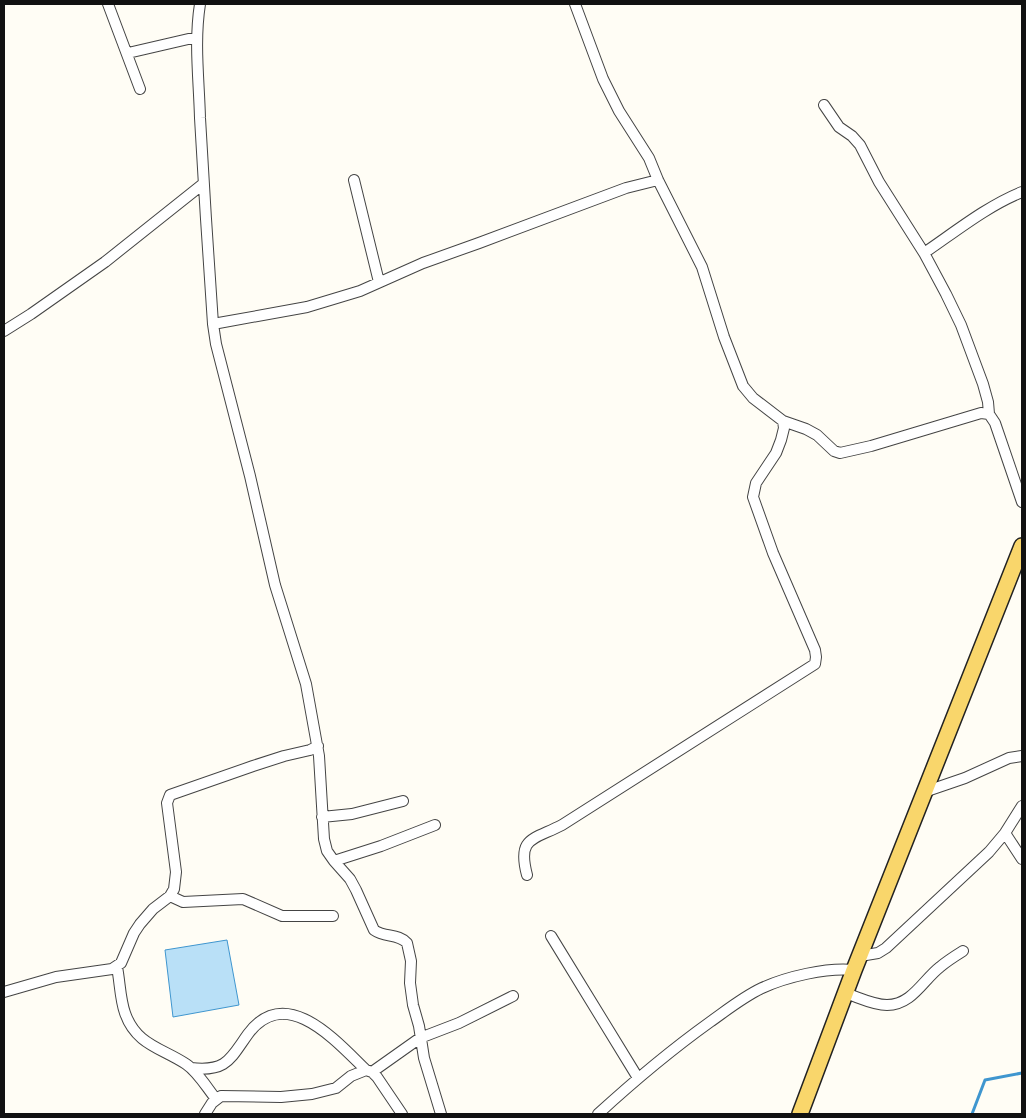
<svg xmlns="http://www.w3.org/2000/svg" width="1026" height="1118" font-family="Georgia,serif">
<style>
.water{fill:#b9e0f7;stroke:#3f96cf}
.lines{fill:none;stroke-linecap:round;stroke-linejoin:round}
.stream{stroke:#3f96cf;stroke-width:3}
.street-casing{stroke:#444;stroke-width:12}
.primary-casing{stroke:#222;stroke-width:18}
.street{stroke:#fff;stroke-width:10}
.primary{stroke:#f9d66b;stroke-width:15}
</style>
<rect width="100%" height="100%" fill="#fffdf5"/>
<path class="water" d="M 227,940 L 239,1005 L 173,1017 L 165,950 Z"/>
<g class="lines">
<path class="stream" d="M 972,1114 L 985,1080 L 1022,1073"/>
<defs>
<path id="street" d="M 108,4 L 140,89
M 200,4 C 194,42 199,80 200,118 C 204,187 208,255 213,324 L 216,344 L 250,476 L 275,585 L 306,684 L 319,756 L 324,839 L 327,851 L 334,861 L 350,879 L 356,890 L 374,930 C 385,938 398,933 407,943 L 411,961 L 410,983 L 413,1005 L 419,1026 L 424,1058 L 441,1114
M 575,4 L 603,79 L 619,111 L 649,158 L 658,180 L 702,267 L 724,337 L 743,386 L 753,398 L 783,421 L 806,429 L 817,435 L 834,451 L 840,453 L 871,446 L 981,413 L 989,414 L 995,423 L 1022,502
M 128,53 L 197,37
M 824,105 L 839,127 L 852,136 L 860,145 L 879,182 L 924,253 L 946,294 L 961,325 L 983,384 L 988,402 L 989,414
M 354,180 L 379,282
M 924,253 C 955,232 987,206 1022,192
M 213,324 L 307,307 L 360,291 L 423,263 L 479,243 L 626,188 L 658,180
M 4,331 L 31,314 L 105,262 L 203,184
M 927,791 L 965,778 L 1009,758 L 1022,756
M 322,817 L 352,814 L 403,801
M 1005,833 L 1022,859
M 334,861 L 381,846 L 435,825
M 527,875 C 517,837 533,840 562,825 L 815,664 L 816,657 L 815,650 L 773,553 L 753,497 L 756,483 L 776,453 L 781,440 L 784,428 L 783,421
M 170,896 L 183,902 L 243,899 L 282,916 L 333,916
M 551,936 L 638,1078
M 860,956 L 878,953 L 886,948 L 989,852 L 1005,833 L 1022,806
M 117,967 C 120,982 120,999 125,1013 C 136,1045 162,1048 186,1064 C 198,1072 207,1088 216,1099
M 4,992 L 56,977 L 112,969 L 121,963 L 134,933 L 140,924 L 153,909 L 170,896 L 174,889 L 176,872 L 167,803 L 170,795 L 253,766 L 284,756 L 310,750 L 318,746
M 845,993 C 858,997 873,1005 887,1005 C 912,1005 923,980 940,967 C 947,961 955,956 963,951
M 191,1068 C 227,1072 230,1059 248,1034 C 286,983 336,1041 366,1070
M 372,1072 L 420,1038 L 459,1023 L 513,996
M 205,1114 L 212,1103 L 221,1096 L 281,1097 L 312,1094 L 336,1088 L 351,1076 L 366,1070 L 372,1072 L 377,1077 L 402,1114
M 598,1114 C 634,1081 671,1050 710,1022 C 727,1010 743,997 762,988 C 786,977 827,967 854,970"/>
<path id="primary" d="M 800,1114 L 854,970 L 1022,546"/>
</defs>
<use href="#street" class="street-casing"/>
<use href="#primary" class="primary-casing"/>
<use href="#street" class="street"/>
<use href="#primary" class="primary"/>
</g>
<rect width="1026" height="1118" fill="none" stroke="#111111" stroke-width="10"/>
</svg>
